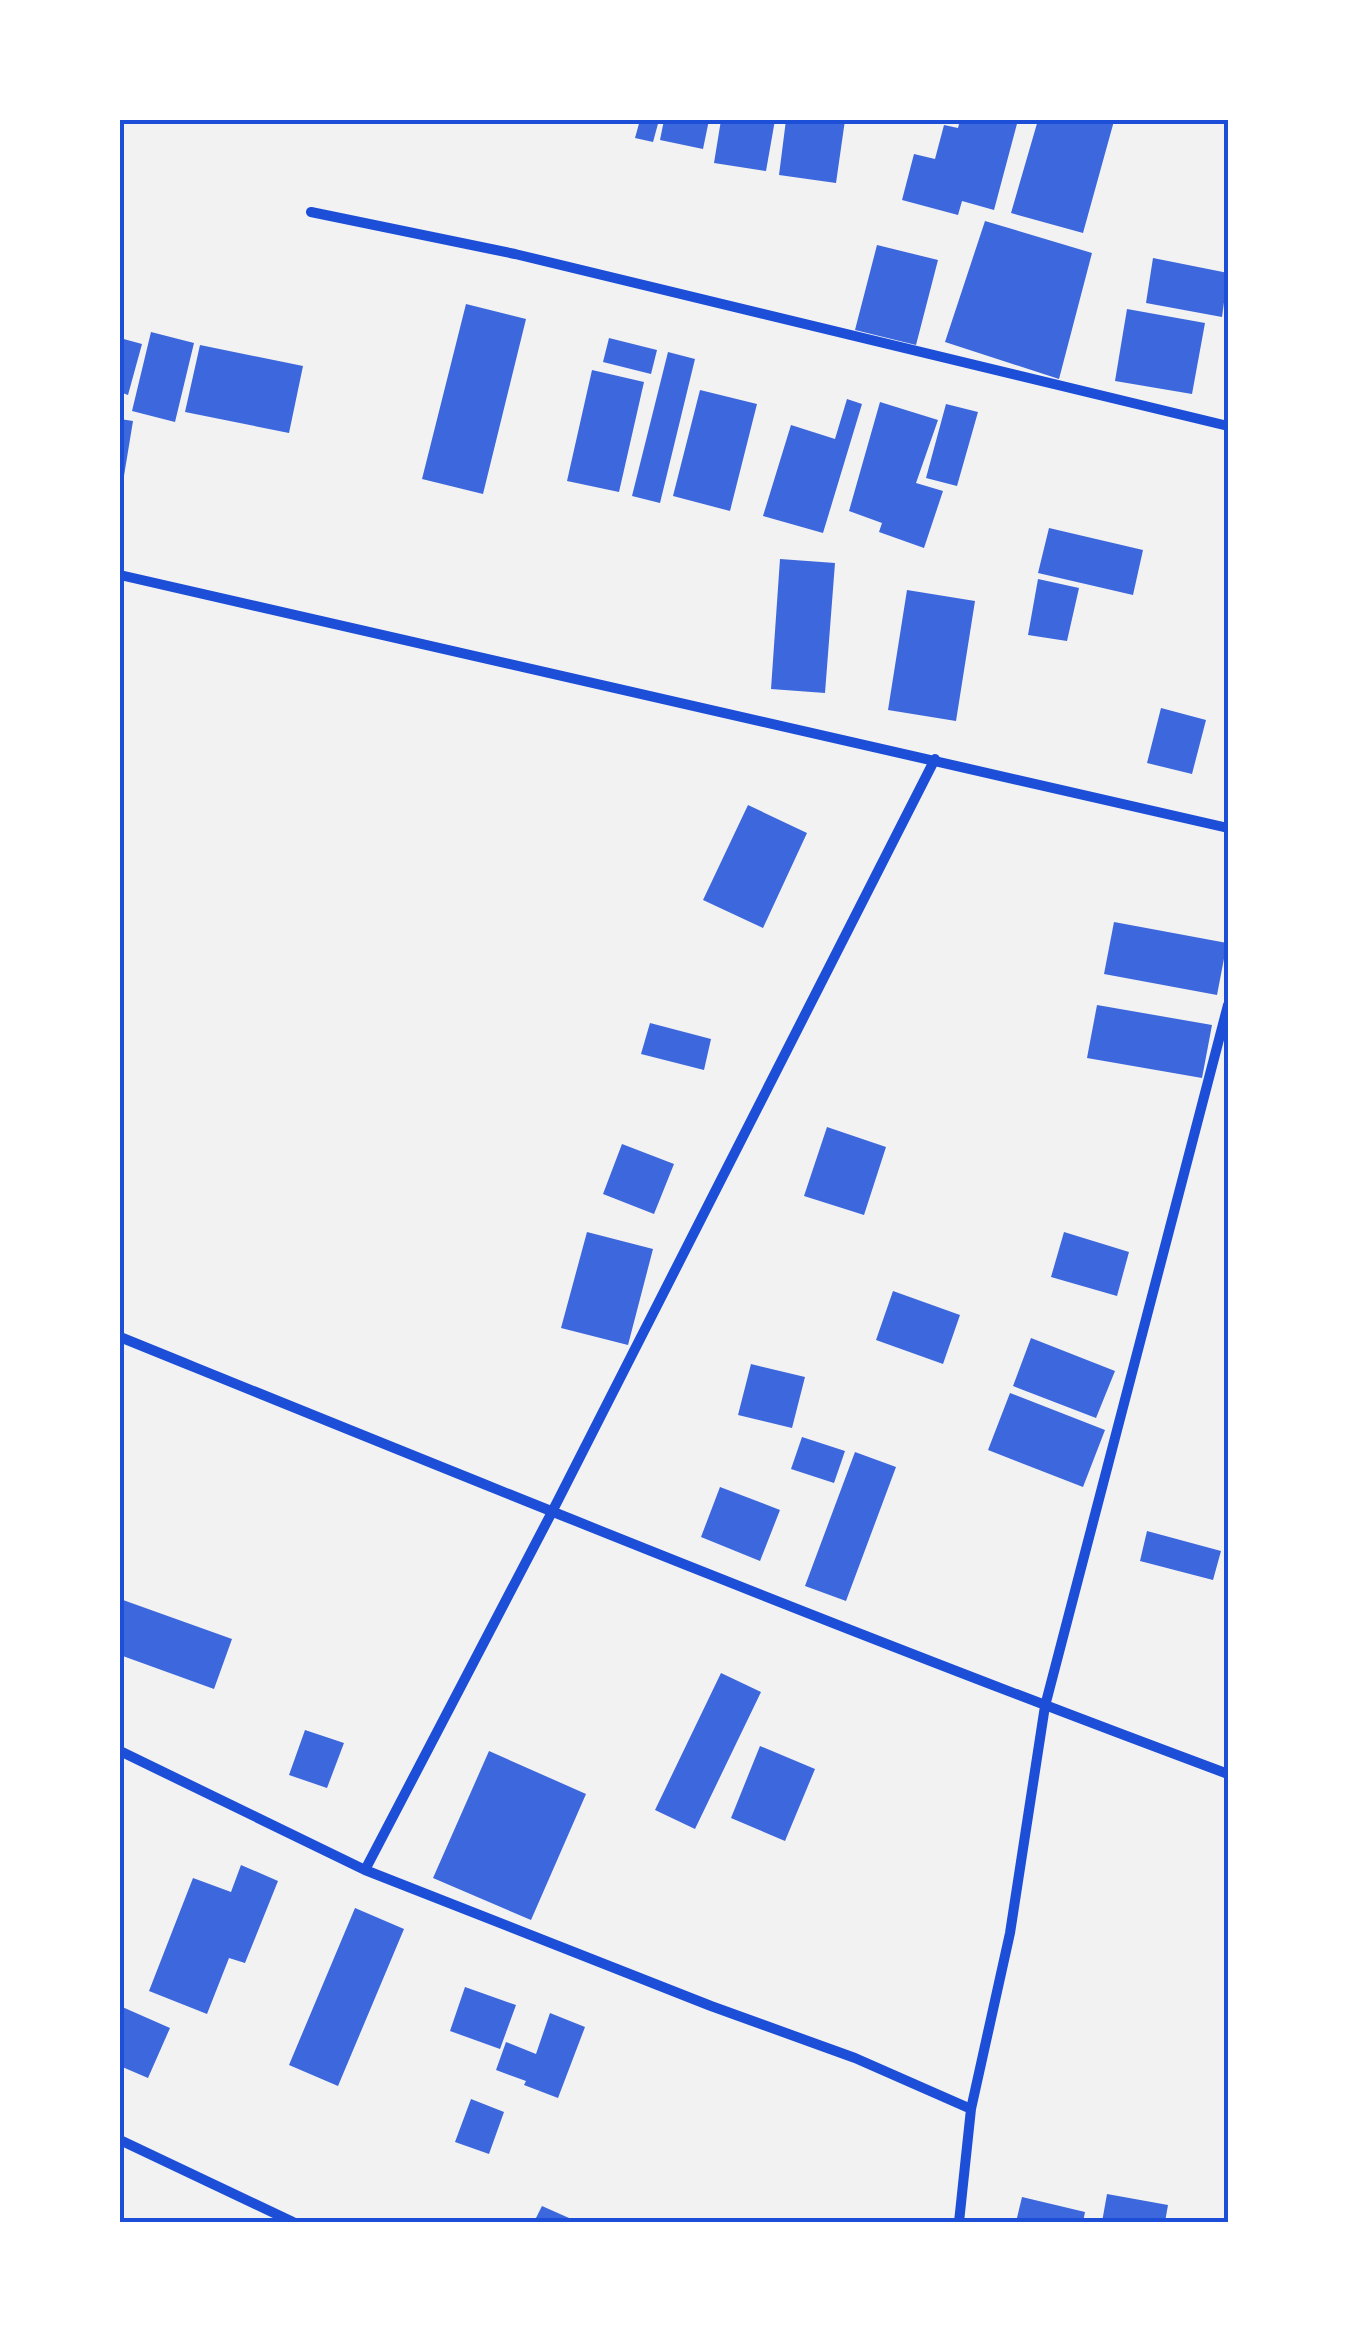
<svg xmlns="http://www.w3.org/2000/svg" width="1348" height="2342" font-family="'Work Sans',sans-serif">
<style>
.building{fill:#3d67dc}
.lines{fill:none;stroke-linecap:round;stroke-linejoin:round}
.minor{stroke:#1d4ed8;stroke-width:10}
.neatline{fill:none;stroke:#1d4ed8;stroke-width:4}
</style>
<rect width="100%" height="100%" fill="#f2f2f2"/>
<path class="building" d="M 640,120 L 659,120 L 653,142 L 635,138 Z
M 664,120 L 709,120 L 703,149 L 660,140 Z
M 721,120 L 775,120 L 766,171 L 714,163 Z
M 786,120 L 845,120 L 836,183 L 779,175 Z
M 960,120 L 1018,120 L 994,210 L 962,201 L 958,215 L 902,200 L 914,154 L 935,159 L 944,125 L 958,128 Z
M 1038,120 L 1114,121 L 1083,233 L 1011,213 Z
M 985,221 L 1092,253 L 1059,379 L 945,342 Z
M 877,245 L 938,260 L 916,345 L 855,330 Z
M 1153,258 L 1228,273 L 1222,317 L 1146,303 Z
M 466,304 L 526,319 L 483,494 L 422,479 Z
M 1127,309 L 1205,323 L 1192,394 L 1115,381 Z
M 151,332 L 194,343 L 175,422 L 132,411 Z
M 120,338 L 142,344 L 128,395 L 120,392 Z
M 609,338 L 657,350 L 651,374 L 603,362 Z
M 200,345 L 303,366 L 289,433 L 185,412 Z
M 668,352 L 695,359 L 660,503 L 632,496 Z
M 592,370 L 644,382 L 619,492 L 567,481 Z
M 700,390 L 757,404 L 730,511 L 673,496 Z
M 847,399 L 862,404 L 823,533 L 763,516 L 791,425 L 835,439 Z
M 880,402 L 938,420 L 916,483 L 943,491 L 924,548 L 879,532 L 882,523 L 849,511 Z
M 946,404 L 978,412 L 957,486 L 926,478 Z
M 120,419 L 133,421 L 122,488 L 120,488 Z
M 1049,528 L 1143,550 L 1133,595 L 1038,573 Z
M 780,559 L 835,563 L 825,693 L 771,689 Z
M 1038,579 L 1079,588 L 1067,641 L 1028,635 Z
M 907,590 L 975,601 L 956,721 L 888,710 Z
M 1161,708 L 1206,720 L 1192,774 L 1147,763 Z
M 748,805 L 807,833 L 763,928 L 703,900 Z
M 1114,922 L 1227,943 L 1217,995 L 1104,974 Z
M 1097,1005 L 1212,1025 L 1202,1078 L 1087,1058 Z
M 650,1023 L 711,1039 L 704,1070 L 641,1054 Z
M 827,1127 L 886,1147 L 864,1215 L 804,1196 Z
M 622,1144 L 674,1164 L 654,1214 L 603,1194 Z
M 587,1232 L 653,1249 L 628,1345 L 561,1328 Z
M 1064,1232 L 1129,1252 L 1117,1296 L 1051,1277 Z
M 893,1291 L 960,1315 L 943,1364 L 876,1340 Z
M 1031,1338 L 1115,1371 L 1096,1418 L 1013,1386 Z
M 751,1364 L 805,1377 L 792,1428 L 738,1415 Z
M 1010,1393 L 1105,1430 L 1083,1487 L 988,1450 Z
M 802,1437 L 845,1451 L 834,1483 L 791,1469 Z
M 855,1452 L 896,1467 L 846,1601 L 805,1586 Z
M 720,1487 L 780,1510 L 760,1561 L 701,1537 Z
M 1147,1531 L 1221,1551 L 1213,1580 L 1140,1561 Z
M 123,1600 L 232,1639 L 214,1689 L 120,1655 L 120,1609 Z
M 721,1673 L 761,1692 L 695,1829 L 655,1810 Z
M 305,1730 L 344,1743 L 327,1788 L 289,1775 Z
M 760,1746 L 815,1769 L 785,1841 L 731,1818 Z
M 489,1751 L 586,1794 L 531,1920 L 433,1878 Z
M 241,1865 L 278,1881 L 245,1963 L 229,1958 L 207,2014 L 149,1991 L 193,1878 L 231,1892 Z
M 355,1908 L 404,1929 L 338,2086 L 289,2065 Z
M 465,1987 L 516,2005 L 500,2049 L 450,2031 Z
M 120,2006 L 170,2028 L 148,2078 L 120,2066 Z
M 550,2013 L 585,2027 L 558,2098 L 524,2085 L 526,2081 L 496,2070 L 506,2042 L 536,2054 Z
M 471,2099 L 504,2112 L 489,2154 L 455,2142 Z
M 1107,2194 L 1168,2205 L 1165,2222 L 1102,2222 Z
M 1022,2197 L 1085,2212 L 1083,2222 L 1016,2222 Z
M 542,2206 L 578,2222 L 534,2222 Z"/>
<g class="lines">
<path class="minor" d="M 311,212 L 515,254 L 1228,426
M 120,575 L 1228,828
M 120,1337 C 488,1486 856,1636 1228,1774
M 120,1751 L 365,1870 L 711,2006 L 855,2058 L 971,2109
M 365,1870 L 552,1512 L 935,759
M 120,2140 L 293,2222
M 959,2222 L 971,2109 L 1010,1933 L 1045,1706 L 1228,1005"/>
</g>
<rect width="1348" height="2342" fill="none" stroke="#ffffff" stroke-width="245"/>
<rect x="122" y="122" width="1104" height="2098" class="neatline"/>
</svg>
